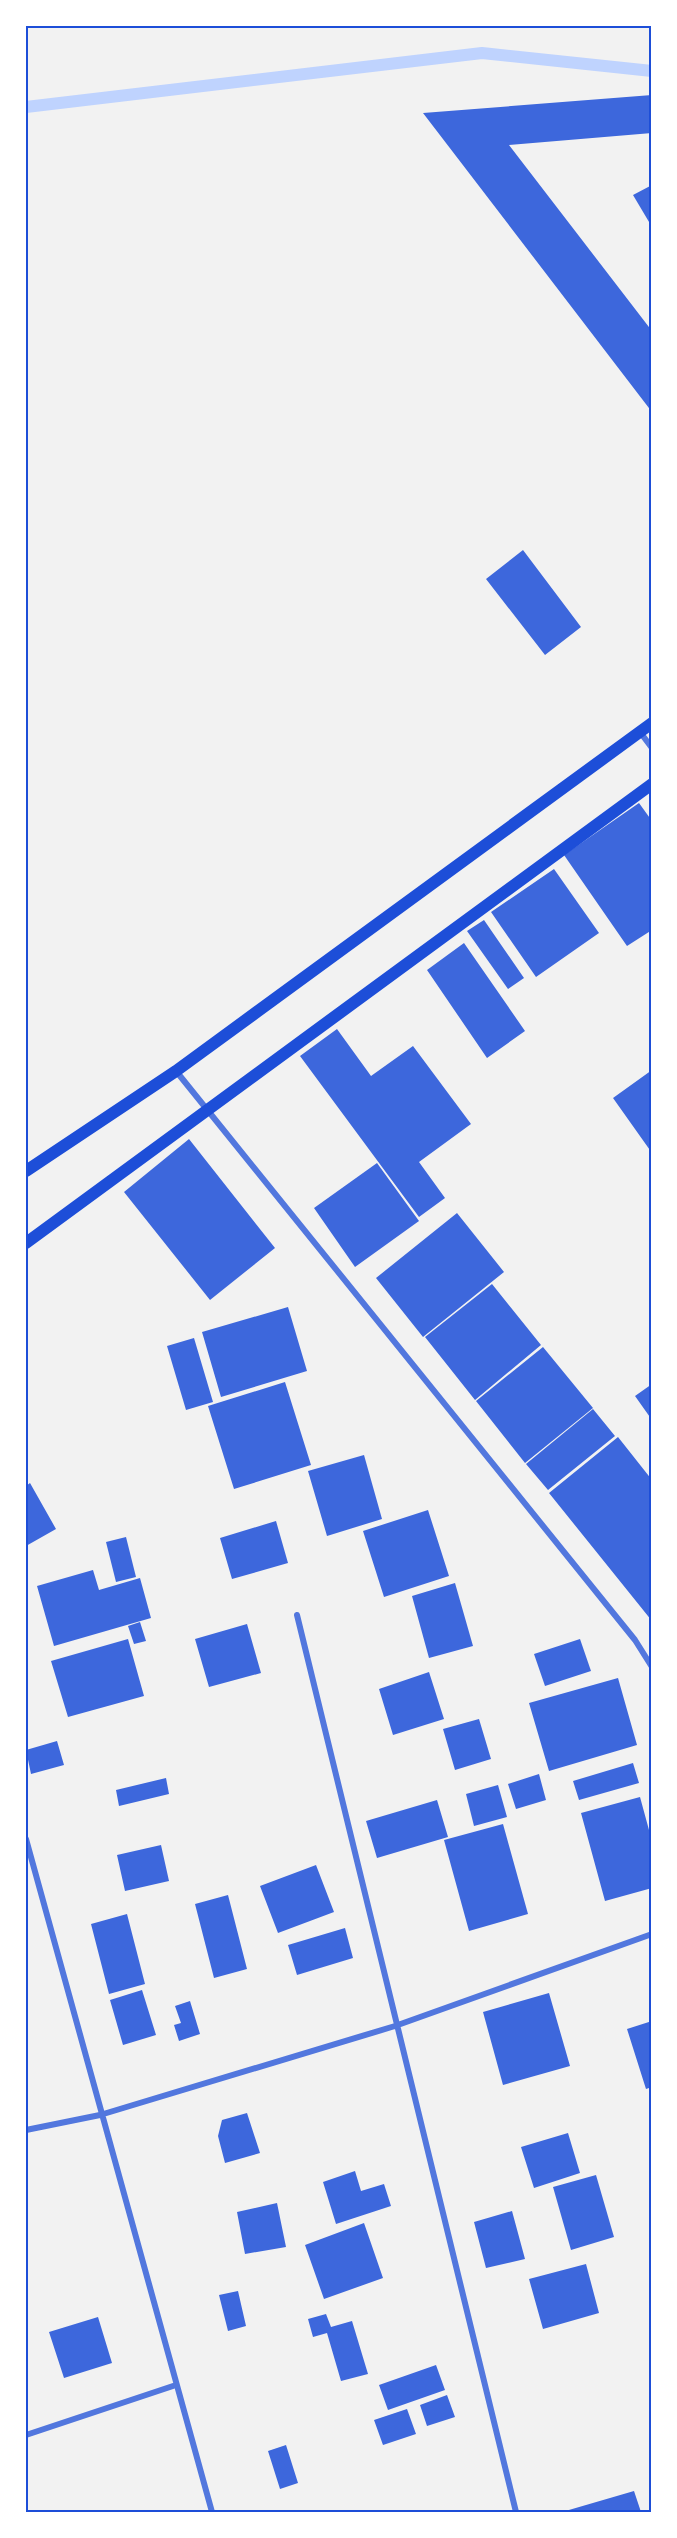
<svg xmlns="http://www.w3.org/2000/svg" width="677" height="2538" font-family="'PT Sans Narrow',sans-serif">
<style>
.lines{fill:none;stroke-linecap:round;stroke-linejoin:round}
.stream{stroke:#bfd3fe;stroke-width:12}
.building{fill:#3d67dc}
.minor{stroke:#5277de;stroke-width:6}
.secondary{stroke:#1d4ed8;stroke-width:12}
.neatline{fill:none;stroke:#1d4ed8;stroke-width:2}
</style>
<rect width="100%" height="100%" fill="#f2f2f2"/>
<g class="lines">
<path class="stream" d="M 26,107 L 482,53 L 652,71"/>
</g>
<path class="building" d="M 652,95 L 652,133 L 509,145 L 652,331 L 652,412 L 423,113 Z
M 652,185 L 652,227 L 633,195 Z
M 523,550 L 581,627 L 545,655 L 486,579 Z
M 639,803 L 652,821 L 652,930 L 627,946 L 564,855 Z
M 554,869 L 599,933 L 536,977 L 491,912 Z
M 484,920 L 524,978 L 508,989 L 467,931 Z
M 464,943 L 525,1031 L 487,1058 L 427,970 Z
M 337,1029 L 371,1076 L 413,1046 L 471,1124 L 419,1162 L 445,1198 L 419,1217 L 300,1056 Z
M 652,1070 L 652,1153 L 613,1098 Z
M 189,1139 L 275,1248 L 210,1300 L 124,1192 Z
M 377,1163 L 419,1221 L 355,1267 L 314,1208 Z
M 457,1213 L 504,1272 L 423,1337 L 376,1278 Z
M 492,1284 L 541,1345 L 475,1400 L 425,1337 Z
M 288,1307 L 307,1371 L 221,1397 L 202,1332 Z
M 194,1338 L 213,1402 L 186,1410 L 167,1346 Z
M 543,1347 L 593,1408 L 525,1463 L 476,1401 Z
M 285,1382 L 311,1465 L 234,1489 L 208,1406 Z
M 652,1384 L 652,1420 L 635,1396 Z
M 593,1409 L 615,1436 L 548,1490 L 526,1464 Z
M 618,1437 L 652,1480 L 652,1621 L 549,1493 Z
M 364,1455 L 382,1519 L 327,1536 L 308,1471 Z
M 30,1483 L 56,1529 L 26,1546 L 26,1486 Z
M 428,1510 L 449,1576 L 384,1597 L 363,1531 Z
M 276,1521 L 288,1563 L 232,1579 L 220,1538 Z
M 126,1537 L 136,1577 L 116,1582 L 106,1542 Z
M 93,1570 L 99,1590 L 140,1578 L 151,1618 L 54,1646 L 37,1586 Z
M 455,1583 L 473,1646 L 429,1658 L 412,1596 Z
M 140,1622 L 146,1641 L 134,1644 L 128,1626 Z
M 247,1624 L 261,1673 L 209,1687 L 195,1639 Z
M 128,1639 L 144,1696 L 68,1717 L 51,1661 Z
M 580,1639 L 591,1671 L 545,1686 L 534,1654 Z
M 429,1672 L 444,1719 L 393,1735 L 379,1689 Z
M 618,1678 L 637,1745 L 549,1771 L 529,1703 Z
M 479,1719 L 491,1759 L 455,1770 L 443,1729 Z
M 57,1741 L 64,1765 L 31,1774 L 26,1750 Z
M 633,1763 L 639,1783 L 579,1800 L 573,1781 Z
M 539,1774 L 546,1800 L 516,1809 L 508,1784 Z
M 166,1778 L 169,1794 L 119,1806 L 116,1790 Z
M 498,1785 L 507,1817 L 474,1826 L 466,1794 Z
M 640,1797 L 652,1841 L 652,1888 L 605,1901 L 581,1813 Z
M 437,1800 L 448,1837 L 377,1858 L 366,1821 Z
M 503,1824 L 528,1914 L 469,1931 L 444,1840 Z
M 161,1845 L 169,1881 L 125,1891 L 117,1855 Z
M 316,1865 L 334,1912 L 278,1933 L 260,1886 Z
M 228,1895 L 247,1969 L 214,1978 L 195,1904 Z
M 127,1914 L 145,1984 L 109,1994 L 91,1924 Z
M 345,1928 L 353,1958 L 297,1975 L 288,1945 Z
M 142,1990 L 156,2035 L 123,2045 L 110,2000 Z
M 549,1993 L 570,2066 L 503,2085 L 483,2012 Z
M 190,2001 L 200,2034 L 179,2041 L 174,2025 L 181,2023 L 175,2006 Z
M 652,2021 L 652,2087 L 646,2089 L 627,2029 Z
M 247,2113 L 260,2153 L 225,2163 L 218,2136 L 222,2120 Z
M 568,2133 L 580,2173 L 534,2188 L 521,2147 Z
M 355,2171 L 361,2191 L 384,2184 L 391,2206 L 336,2224 L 323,2182 Z
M 596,2175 L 614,2237 L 571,2250 L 553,2187 Z
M 277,2203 L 286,2247 L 245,2254 L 237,2212 Z
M 512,2211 L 525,2259 L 486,2268 L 474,2222 Z
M 364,2223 L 383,2278 L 324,2299 L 305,2245 Z
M 586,2264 L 599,2313 L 543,2329 L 529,2279 Z
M 238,2291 L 246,2326 L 228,2331 L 219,2295 Z
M 326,2314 L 331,2327 L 352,2321 L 368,2374 L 341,2381 L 327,2333 L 313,2337 L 308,2319 Z
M 98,2317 L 112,2363 L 64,2378 L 49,2332 Z
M 436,2365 L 445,2390 L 388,2410 L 379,2385 Z
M 447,2395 L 455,2417 L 427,2426 L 420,2405 Z
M 407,2409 L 416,2434 L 383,2445 L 374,2420 Z
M 286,2445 L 298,2483 L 280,2489 L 268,2451 Z
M 634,2491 L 641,2512 L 562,2512 Z"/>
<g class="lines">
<path class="minor" d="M 640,732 L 652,748
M 176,1071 L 635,1640 L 652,1667
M 297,1615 L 516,2512
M 26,1839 L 212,2512
M 26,2130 L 100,2115 L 395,2026 L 652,1934
M 26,2435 L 176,2385"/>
<path class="secondary" d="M 26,1171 L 176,1071 L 652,723
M 26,1243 L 652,784"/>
</g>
<rect width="677" height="2538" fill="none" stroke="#ffffff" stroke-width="54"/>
<rect x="27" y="27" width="623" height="2484" class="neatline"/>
</svg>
